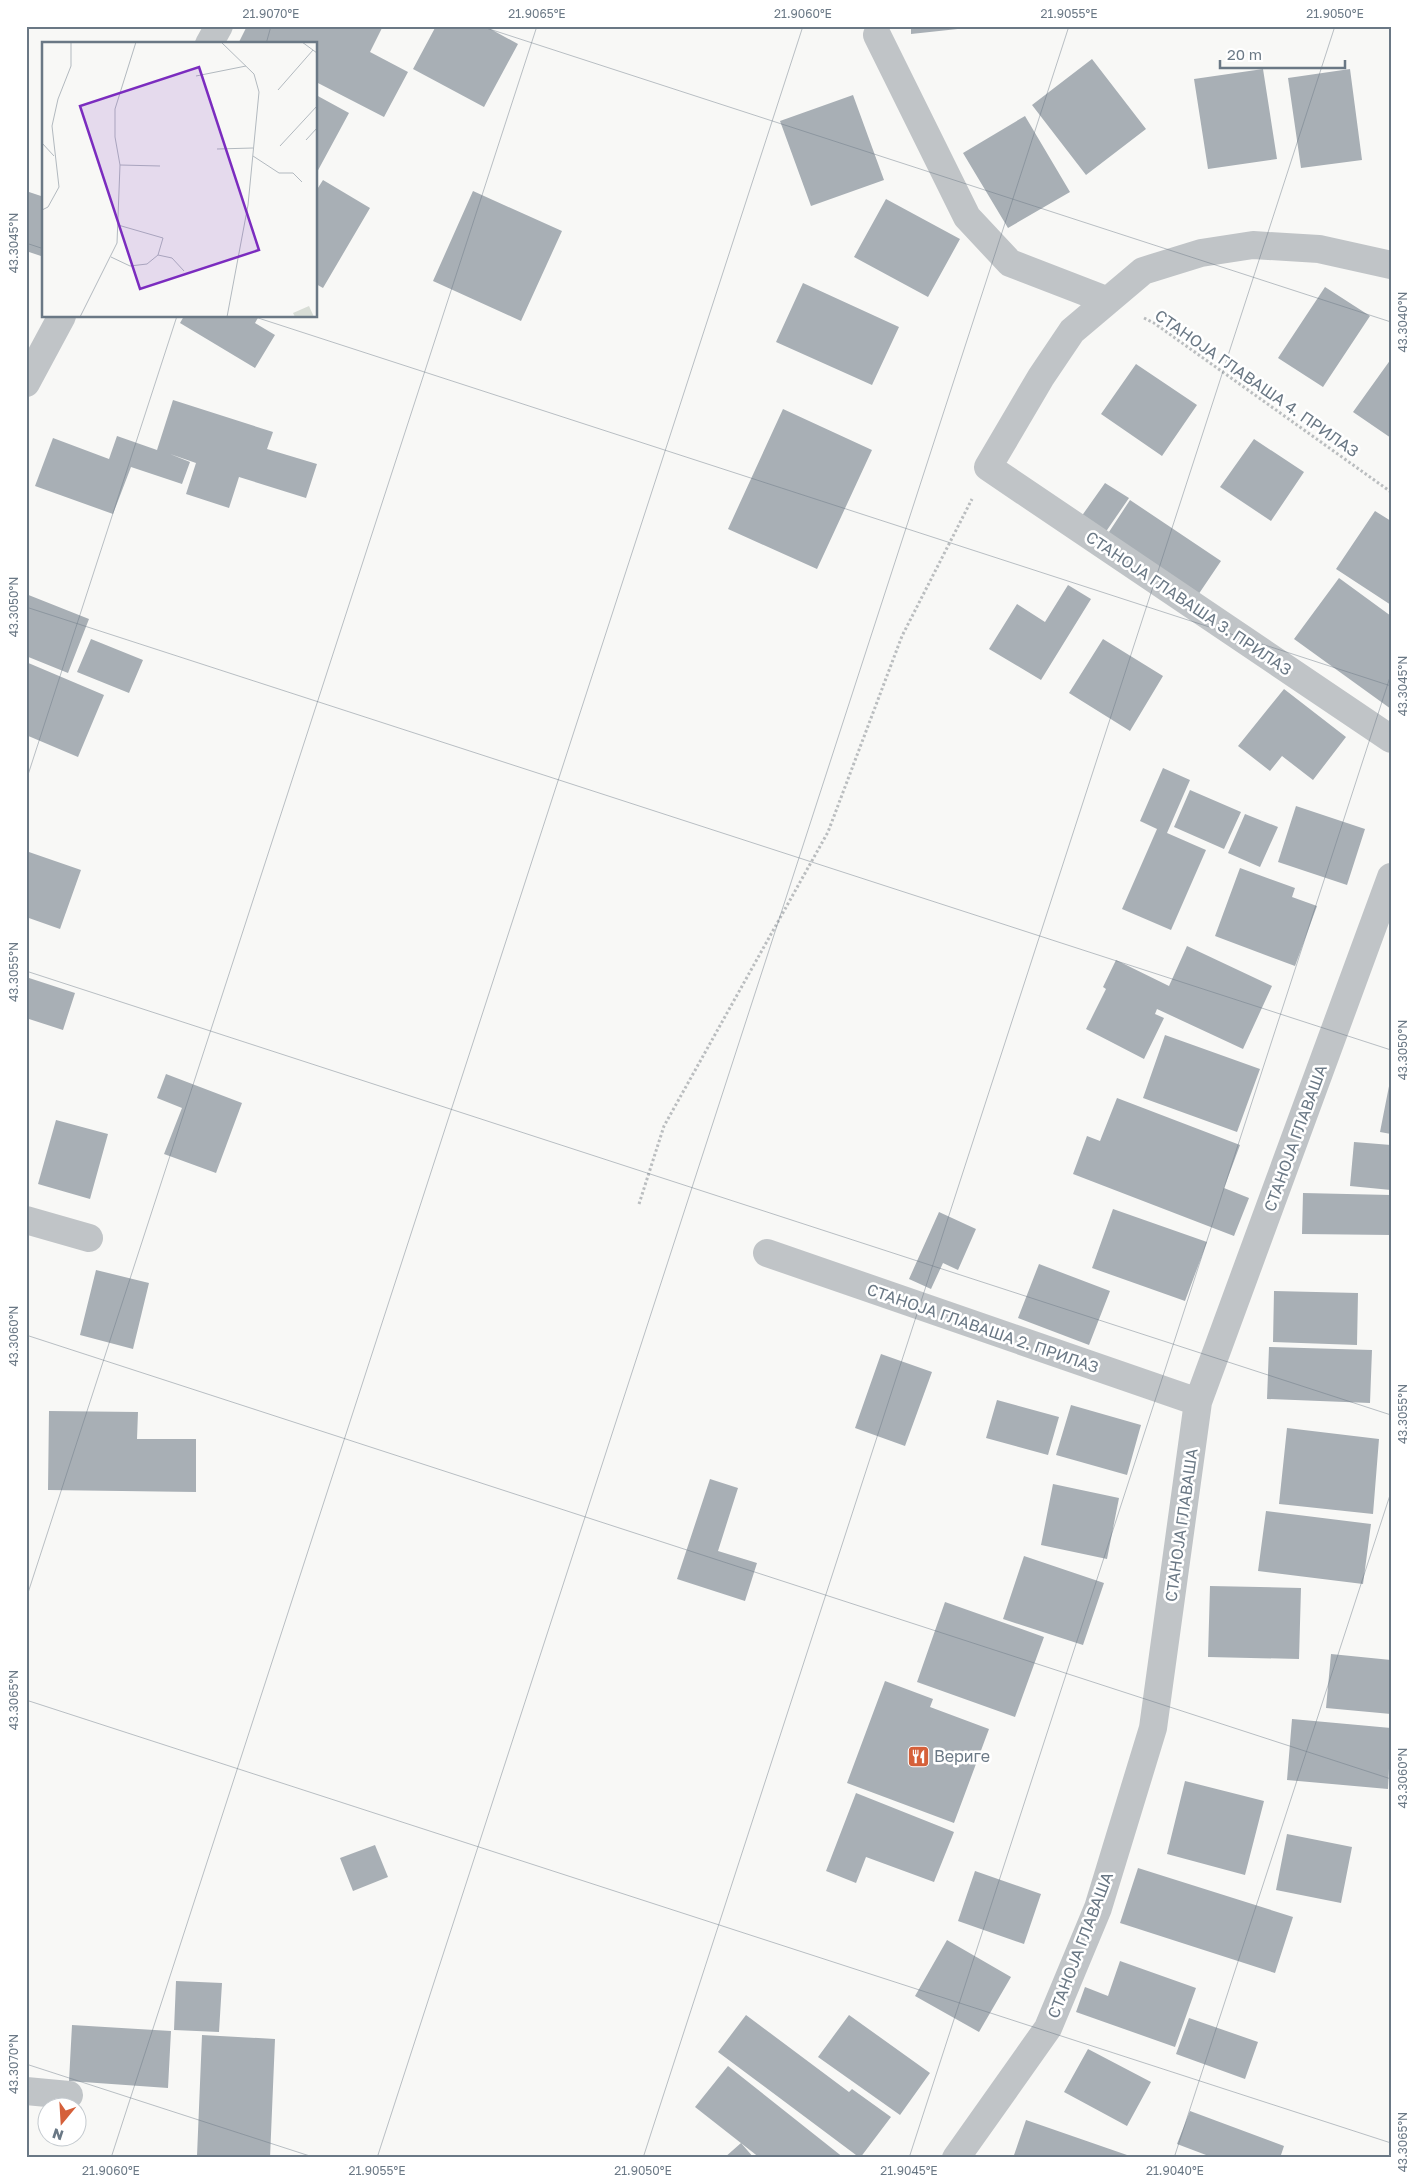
<svg xmlns="http://www.w3.org/2000/svg" width="1417" height="2184" font-family="'Golos Text',sans-serif">
<style>
.building{fill:#a8afb5}
.lines{fill:none;stroke-linecap:round;stroke-linejoin:round}
.path{stroke:#babdbf;stroke-width:3;stroke-dasharray:2.5 2.5;stroke-linecap:butt}
.minor{stroke:#c0c4c7;stroke-width:28}
.ticks{fill:none;stroke:#6a7885;stroke-width:1;stroke-opacity:0.45}
.labels{text-anchor:middle;stroke-width:5;stroke-linejoin:round;paint-order:stroke}
.street-label{font-size:16px;fill:#6a7885;stroke:#fff}
.poi-label{font-size:16px;fill:#6a7885;stroke:#fff;text-anchor:start}
.inset-road{fill:none;stroke:#b2b9bf;stroke-width:1}
.view{fill:#7b2cbf;fill-opacity:0.15;stroke:#7b2cbf;stroke-width:2.5}
.inset-edge{fill:none;stroke:#6a7885;stroke-width:2.5}
.neatline{fill:none;stroke:#6a7885;stroke-width:2}
.ticks-label{font-size:12px;text-anchor:middle;fill:#6a7885}
</style>
<rect width="100%" height="100%" fill="#f8f8f6"/>
<path class="building" d="M 247,26 L 383,26 L 370,52 L 408,72 L 384,117 L 316,82 L 316,44 L 243,44 L 239,42 Z
M 436,26 L 485,26 L 518,44 L 484,107 L 413,69 Z
M 911,26 L 967,26 L 967,28 L 911,34 Z
M 1092,59 L 1146,129 L 1086,175 L 1032,105 Z
M 1263,69 L 1277,159 L 1208,169 L 1194,79 Z
M 1350,69 L 1362,160 L 1301,168 L 1288,78 Z
M 316,95 L 349,113 L 316,174 Z
M 853,95 L 884,180 L 811,206 L 780,121 Z
M 1025,116 L 1070,192 L 1008,228 L 963,153 Z
M 323,180 L 370,208 L 323,288 L 316,284 L 316,191 Z
M 26,191 L 44,197 L 44,257 L 26,251 Z
M 473,191 L 562,231 L 521,321 L 433,281 Z
M 886,199 L 960,239 L 928,297 L 854,257 Z
M 803,283 L 899,327 L 872,385 L 776,342 Z
M 1325,287 L 1370,316 L 1323,387 L 1278,358 Z
M 184,316 L 259,316 L 255,323 L 275,335 L 255,368 L 180,323 Z
M 1391,359 L 1391,438 L 1353,412 Z
M 1136,364 L 1197,405 L 1162,456 L 1101,414 Z
M 173,400 L 273,432 L 267,449 L 317,464 L 306,498 L 239,477 L 229,508 L 186,494 L 196,463 L 170,454 L 190,462 L 182,484 L 131,467 L 113,514 L 35,486 L 53,438 L 109,459 L 117,436 L 157,450 Z
M 783,409 L 872,450 L 817,569 L 728,529 Z
M 1254,439 L 1304,472 L 1271,521 L 1220,487 Z
M 1105,483 L 1129,498 L 1105,533 L 1081,517 Z
M 1130,500 L 1221,561 L 1198,595 L 1107,535 Z
M 1375,511 L 1391,521 L 1391,605 L 1336,569 Z
M 1339,578 L 1391,616 L 1391,709 L 1294,639 Z
M 1068,585 L 1091,599 L 1041,680 L 989,649 L 1017,604 L 1045,622 Z
M 26,594 L 89,619 L 68,673 L 26,656 Z
M 91,639 L 143,660 L 129,693 L 77,672 Z
M 1103,639 L 1163,676 L 1130,731 L 1069,693 Z
M 26,662 L 104,695 L 78,757 L 26,735 Z
M 1284,689 L 1346,737 L 1313,780 L 1282,756 L 1270,771 L 1238,746 Z
M 1163,768 L 1190,780 L 1167,833 L 1206,850 L 1171,930 L 1122,909 L 1157,829 L 1140,821 Z
M 1190,790 L 1241,812 L 1224,849 L 1174,827 Z
M 1296,806 L 1365,829 L 1347,885 L 1278,862 Z
M 1245,814 L 1278,827 L 1260,867 L 1228,853 Z
M 26,851 L 81,870 L 60,929 L 26,917 Z
M 1240,868 L 1295,888 L 1292,897 L 1317,906 L 1295,966 L 1215,936 Z
M 1187,946 L 1272,986 L 1243,1049 L 1157,1009 L 1155,1014 L 1164,1018 L 1144,1059 L 1086,1029 L 1106,989 L 1103,987 L 1116,960 L 1169,986 Z
M 26,977 L 75,993 L 63,1030 L 29,1019 L 26,1027 Z
M 1165,1035 L 1260,1069 L 1237,1132 L 1143,1098 Z
M 166,1074 L 242,1103 L 216,1173 L 164,1154 L 182,1108 L 157,1098 Z
M 1390,1081 L 1391,1081 L 1391,1134 L 1380,1132 Z
M 1117,1098 L 1240,1145 L 1224,1188 L 1249,1198 L 1234,1236 L 1073,1174 L 1087,1136 L 1100,1141 Z
M 56,1120 L 108,1134 L 90,1199 L 38,1184 Z
M 1354,1142 L 1391,1145 L 1391,1190 L 1350,1186 Z
M 1303,1193 L 1391,1195 L 1391,1235 L 1302,1234 Z
M 1113,1209 L 1207,1242 L 1185,1301 L 1092,1268 Z
M 939,1212 L 976,1229 L 958,1270 L 943,1263 L 931,1289 L 909,1279 Z
M 1039,1264 L 1110,1291 L 1089,1345 L 1018,1318 Z
M 96,1270 L 149,1283 L 133,1349 L 80,1335 Z
M 1274,1291 L 1358,1293 L 1357,1345 L 1273,1342 Z
M 1269,1347 L 1372,1350 L 1370,1403 L 1267,1399 Z
M 881,1354 L 932,1372 L 905,1446 L 855,1428 Z
M 997,1400 L 1059,1417 L 1048,1455 L 986,1438 Z
M 1071,1405 L 1141,1425 L 1127,1475 L 1056,1455 Z
M 49,1411 L 138,1412 L 137,1439 L 196,1439 L 196,1492 L 48,1490 Z
M 1287,1428 L 1379,1439 L 1373,1514 L 1279,1504 Z
M 710,1479 L 738,1488 L 718,1551 L 757,1563 L 745,1601 L 677,1579 Z
M 1053,1484 L 1119,1498 L 1107,1559 L 1041,1545 Z
M 1266,1511 L 1371,1524 L 1363,1584 L 1258,1571 Z
M 1024,1556 L 1104,1583 L 1083,1645 L 1003,1619 Z
M 1210,1586 L 1301,1588 L 1299,1659 L 1208,1657 Z
M 945,1602 L 1044,1637 L 1015,1717 L 917,1682 Z
M 1331,1654 L 1391,1660 L 1391,1714 L 1326,1708 Z
M 885,1681 L 933,1699 L 930,1707 L 989,1729 L 954,1823 L 847,1783 Z
M 1292,1719 L 1391,1728 L 1388,1789 L 1287,1780 Z
M 1185,1781 L 1264,1801 L 1245,1875 L 1167,1854 Z
M 856,1793 L 954,1832 L 934,1882 L 866,1857 L 856,1883 L 826,1871 Z
M 1287,1834 L 1352,1847 L 1341,1903 L 1276,1890 Z
M 375,1845 L 388,1877 L 353,1891 L 340,1858 Z
M 1138,1868 L 1293,1917 L 1275,1973 L 1120,1923 Z
M 975,1871 L 1041,1894 L 1024,1944 L 958,1921 Z
M 947,1940 L 1011,1977 L 979,2032 L 915,1996 Z
M 1120,1961 L 1196,1988 L 1175,2047 L 1076,2012 L 1085,1987 L 1108,1996 Z
M 176,1981 L 222,1983 L 219,2032 L 174,2030 Z
M 746,2015 L 849,2092 L 852,2089 L 891,2117 L 860,2158 L 718,2052 Z
M 849,2015 L 930,2073 L 900,2115 L 818,2057 Z
M 1189,2018 L 1258,2042 L 1245,2079 L 1176,2054 Z
M 72,2025 L 171,2031 L 168,2088 L 69,2081 Z
M 202,2035 L 275,2039 L 270,2158 L 197,2156 Z
M 1088,2049 L 1151,2082 L 1127,2126 L 1064,2092 Z
M 728,2066 L 844,2158 L 760,2158 L 695,2107 Z
M 1190,2111 L 1284,2146 L 1280,2158 L 1214,2158 L 1177,2144 Z
M 1026,2120 L 1127,2155 L 1126,2158 L 1013,2158 Z
M 741,2143 L 754,2158 L 724,2158 Z"/>
<g class="lines">
<path class="path" d="M 1144,318 L 1154,323 L 1391,492
M 639,1204 L 664,1126 L 828,832 L 902,636 L 972,499"/>
<path class="minor" d="M 877,35 L 967,217 L 1010,263 L 1106,300
M 209,44 L 219,26
M 1391,265 L 1319,249 L 1253,245 L 1201,253 L 1143,271 L 1072,331 L 1041,377 L 988,467 L 1391,739
M 26,383 L 62,316
M 26,1220 L 89,1238
M 767,1253 L 1198,1402
M 26,2091 L 69,2095
M 956,2158 L 1048,2028 L 1098,1908 L 1153,1728 L 1198,1402 L 1391,877"/>
</g>
<path class="ticks" d="M 480,26 L 1391,322M 266,44 L 271,26M 26,243 L 44,249M 252,316 L 1391,686M 26,607 L 1391,1050M 26,781 L 177,316M 26,971 L 1391,1415M 26,1335 L 1391,1779M 26,1599 L 537,26M 26,1700 L 1391,2143M 26,2064 L 316,2158M 111,2158 L 803,26M 377,2158 L 1069,26M 643,2158 L 1335,26M 909,2158 L 1391,674M 1174,2158 L 1391,1492"/>
<defs>
<symbol id="restaurant-square" viewBox="-11 -11 22 22"><rect x="-9" y="-9" width="18" height="18" rx="4" fill="#d5603a" stroke="#fff"/><path d="M-5-6h1v4h1v-4h1v4h1v-4h1v5L-1.5 .5V6h-2V.5L-5-1ZM5-6V6H3V1.5H1.5Q1.5-4 5-6Z" fill="#fff"/></symbol>
</defs>
<g fill-rule="evenodd">
<use href="#restaurant-square" x="906" y="1744" width="25" height="25"/>
</g>
<g class="labels">
<g class="street-label">
<text transform="translate(1257 383) rotate(35)" y="6">СТАНОЈА ГЛАВАША 4. ПРИЛАЗ</text>
<text transform="translate(1189 603) rotate(34)" y="6">СТАНОЈА ГЛАВАША 3. ПРИЛАЗ</text>
<text transform="translate(1295 1138) rotate(-70)" y="6">СТАНОЈА ГЛАВАША</text>
<text transform="translate(983 1328) rotate(19)" y="6">СТАНОЈА ГЛАВАША 2. ПРИЛАЗ</text>
<text transform="translate(1181 1525) rotate(-82)" y="6">СТАНОЈА ГЛАВАША</text>
<text transform="translate(1080 1945) rotate(-69)" y="6">СТАНОЈА ГЛАВАША</text>
</g>
<g class="poi-label">
<text x="934" y="1762">Вериге</text>
</g>
</g>
<g transform="translate(42 42)">
<rect width="275" height="275" fill="#f8f8f6"/>
<path d="M 267,264 L 272,275 L 253,275 L 251,271 Z" fill="#d8ddd6"/>
<path class="inset-road" d="M 179,0 L 212,32 L 217,50 L 206,163 L 185,275M 260,0 L 275,11M 154,34 L 204,24M 236,48 L 271,8M 264,98 L 275,86M 0,101 L 12,114M 238,104 L 275,64M 175,107 L 211,106M 211,114 L 237,131 L 251,131 L 260,140M 78,123 L 118,124M 0,168 L 6,165 L 17,145 L 10,84 L 16,57 L 29,24 L 29,0M 116,213 L 130,216 L 142,229M 69,215 L 88,224 L 105,222 L 116,213 L 121,196 L 76,183M 38,275 L 75,201 L 78,123 L 73,95 L 73,67 L 94,0"/>
<path class="view" d="M 157,25 L 217,208 L 98,247 L 38,64 Z"/>
<rect width="275" height="275" class="inset-edge"/>
</g>
<rect width="1417" height="2184" fill="none" stroke="#ffffff" stroke-width="55"/>
<g transform="translate(62 2122) rotate(198)"><circle r="24" fill="#ffffff" stroke="#c3c9ce"/>
<path d="M0-4L9 19L0 12L-9 19Z" fill="#d5603a"/>
<text y="-8" font-size="14" font-weight="bold" text-anchor="middle" fill="#6a7885">N</text>
</g>
<path d="M1220 60v8h125v-8" fill="none" stroke="#6a7885" stroke-width="2.5"/>
<text x="1227" y="60" font-size="15" fill="#6a7885" stroke="#ffffff" stroke-width="4" paint-order="stroke">20 m</text>
<rect x="28" y="28" width="1362" height="2128" class="neatline"/>
<g class="ticks-label">
<text x="271" y="18">21.9070°E</text>
<text x="537" y="18">21.9065°E</text>
<text x="803" y="18">21.9060°E</text>
<text x="1069" y="18">21.9055°E</text>
<text x="1335" y="18">21.9050°E</text>
<text transform="translate(14 243) rotate(-90)" y="4">43.3045°N</text>
<text transform="translate(1403 322) rotate(-90)" y="4">43.3040°N</text>
<text transform="translate(14 607) rotate(-90)" y="4">43.3050°N</text>
<text transform="translate(1403 686) rotate(-90)" y="4">43.3045°N</text>
<text transform="translate(14 972) rotate(-90)" y="4">43.3055°N</text>
<text transform="translate(1403 1050) rotate(-90)" y="4">43.3050°N</text>
<text transform="translate(14 1336) rotate(-90)" y="4">43.3060°N</text>
<text transform="translate(1403 1414) rotate(-90)" y="4">43.3055°N</text>
<text transform="translate(14 1700) rotate(-90)" y="4">43.3065°N</text>
<text transform="translate(1403 1778) rotate(-90)" y="4">43.3060°N</text>
<text transform="translate(14 2064) rotate(-90)" y="4">43.3070°N</text>
<text transform="translate(1403 2142) rotate(-90)" y="4">43.3065°N</text>
<text x="111" y="2175">21.9060°E</text>
<text x="377" y="2175">21.9055°E</text>
<text x="643" y="2175">21.9050°E</text>
<text x="909" y="2175">21.9045°E</text>
<text x="1175" y="2175">21.9040°E</text>
</g>
</svg>
